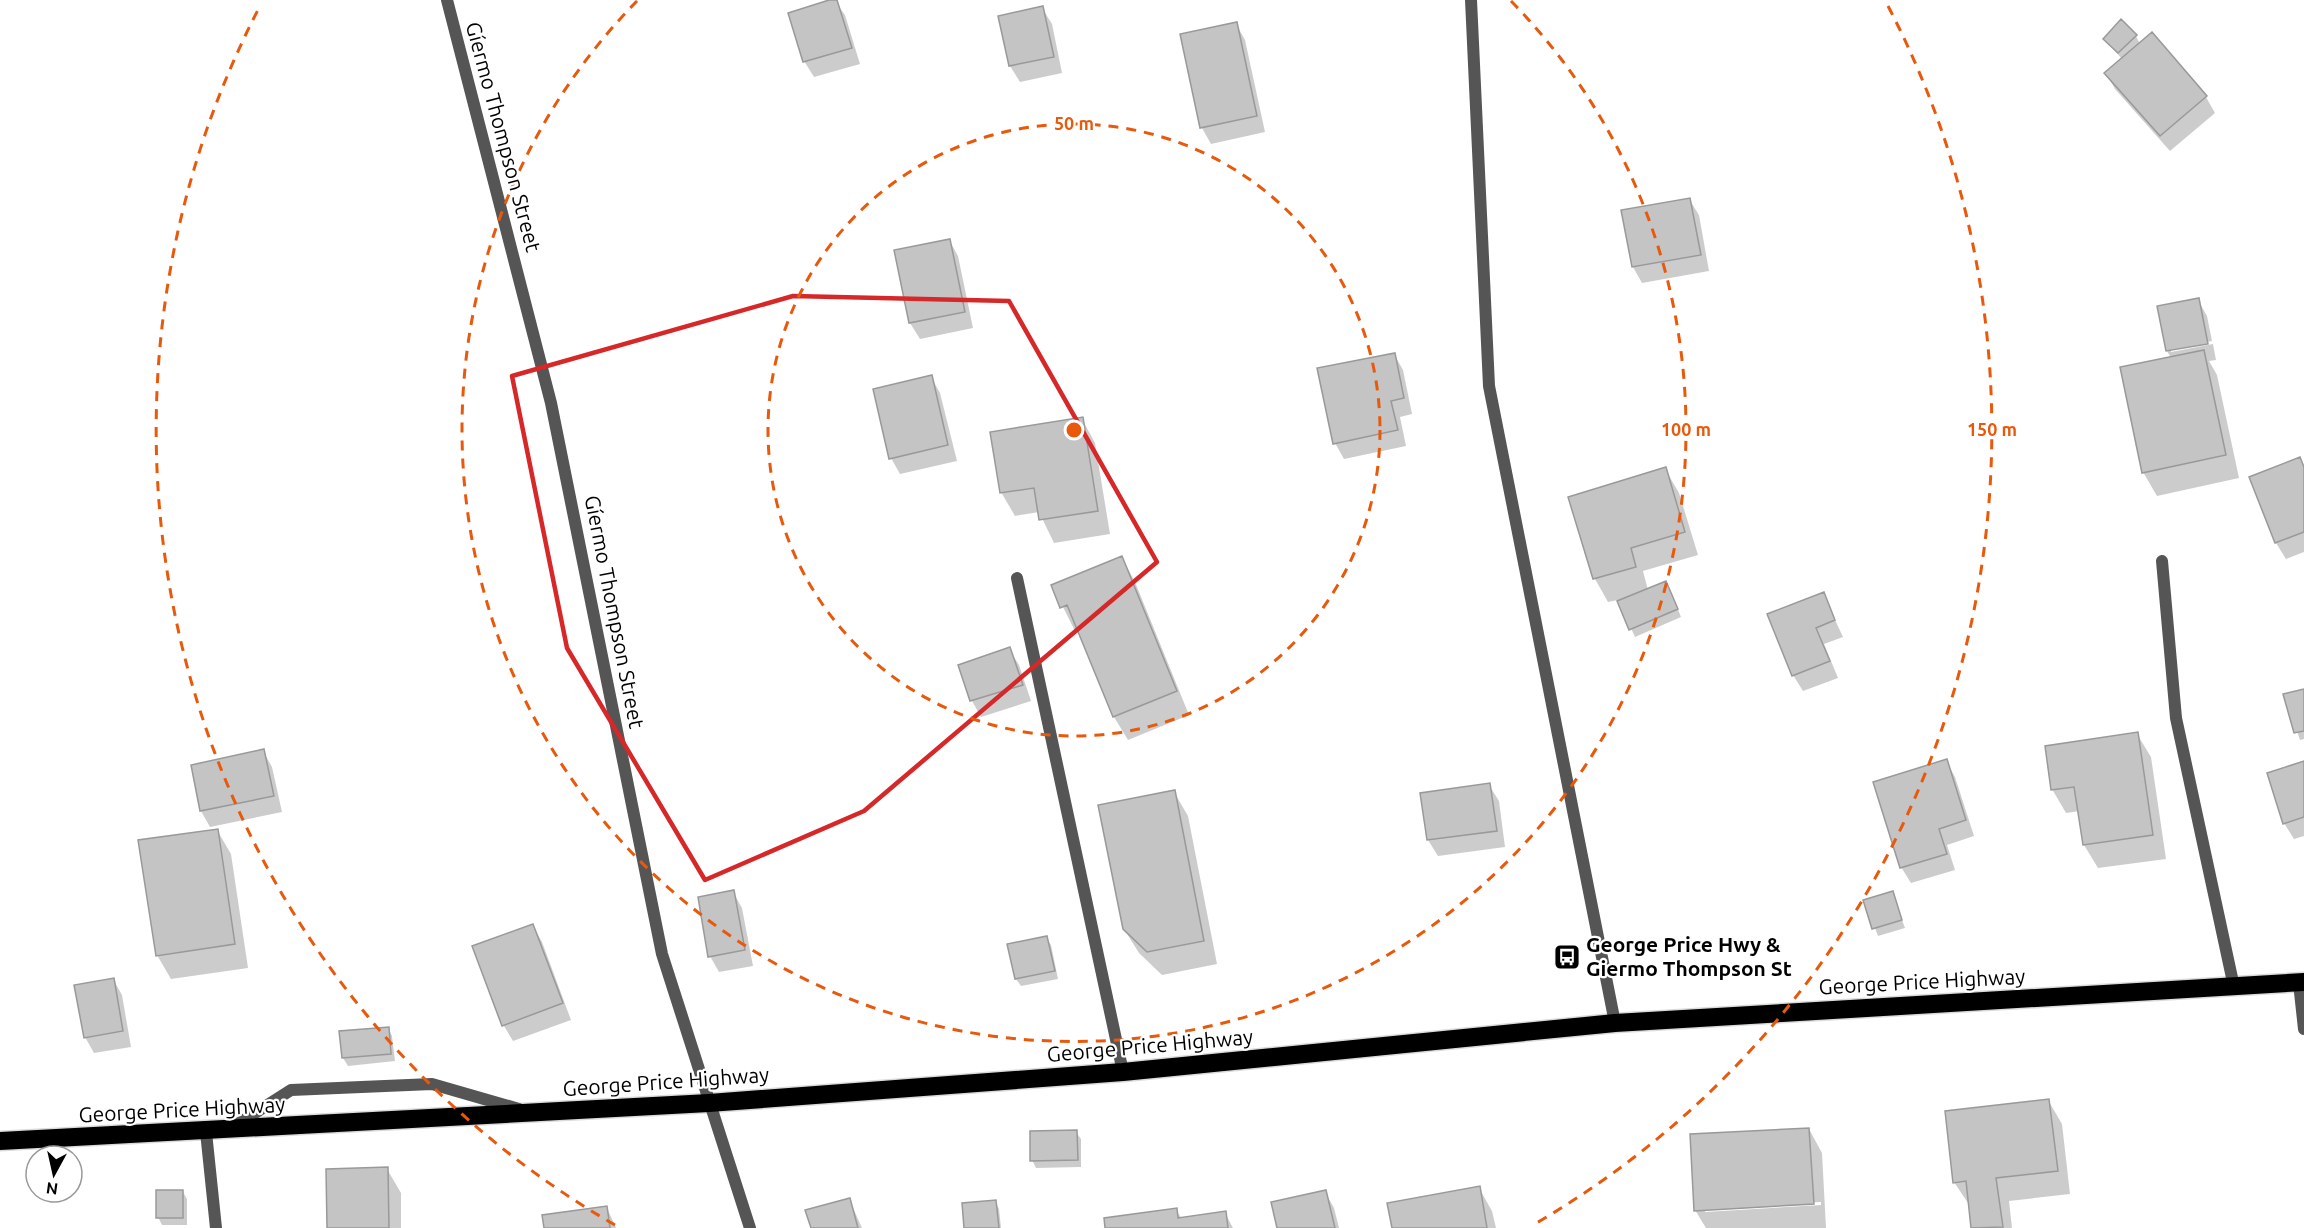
<svg xmlns="http://www.w3.org/2000/svg" width="2304" height="1228" font-family="Ubuntu,sans-serif">
<style>
.shadow{fill:#0003;fill-rule:evenodd}
.building{fill:#c4c4c4;stroke:#999;stroke-width:1.5}
.lines{fill:none;stroke-linecap:round;stroke-linejoin:round}
.highway-casing{stroke:#dbdbdb;stroke-width:21}
.lane{stroke:#555;stroke-width:12}
.street{stroke:#555;stroke-width:12}
.highway{stroke:#000;stroke-width:18}
.marked{fill:none;stroke:#d62828;stroke-width:4.5;stroke-linejoin:round}
.ring{fill:none;stroke:#e8590c;stroke-width:3;stroke-dasharray:10 8}
.labels{text-anchor:middle;stroke-width:4.5;stroke-linejoin:round;paint-order:stroke}
.street-label{font-size:21px;fill:#000;stroke:#fff}
.poi-label{font-size:21px;font-weight:bold;fill:#000;stroke:#fff;text-anchor:start}
.centre{fill:#e8590c;stroke:#fff;stroke-width:3}
.ring-label{font-size:18px;text-anchor:middle;font-weight:bold;fill:#e8590c;stroke:#fff;stroke-width:4.5;stroke-linejoin:round;paint-order:stroke}
</style>
<rect width="100%" height="100%" fill="#fff"/>
<path class="shadow" d="M 834,0 L 845,15 L 860,64 L 814,77 L 804,61 Z
M 1042,8 L 1052,24 L 1062,73 L 1020,82 L 1010,66 L 999,17 Z
M 1236,24 L 1245,40 L 1265,132 L 1211,144 L 1202,128 Z
M 2136,36 L 2140,44 L 2206,97 L 2215,113 L 2170,151 L 2115,89 L 2106,73 L 2122,59 L 2104,39 Z
M 1689,199 L 1699,215 L 1709,271 L 1642,283 L 1633,267 L 1623,211 Z
M 949,240 L 958,256 L 973,328 L 920,339 L 910,323 Z
M 2198,300 L 2207,316 L 2212,341 L 2171,349 L 2171,352 L 2213,344 L 2216,360 L 2209,361 L 2217,375 L 2239,478 L 2157,496 L 2143,472 L 2171,358 L 2167,351 L 2159,307 Z
M 1394,354 L 1403,370 L 1412,414 L 1400,417 L 1406,446 L 1344,459 L 1335,443 Z
M 931,377 L 940,393 L 957,461 L 900,474 L 891,458 Z
M 1082,419 L 1095,443 L 1110,534 L 1054,543 L 1039,512 L 1015,516 L 1001,492 Z
M 2300,459 L 2304,467 L 2304,552 L 2286,559 L 2276,543 L 2251,478 Z
M 1665,469 L 1679,493 L 1698,555 L 1643,571 L 1648,590 L 1670,590 L 1681,617 L 1635,637 L 1618,600 L 1608,602 L 1595,579 L 1570,498 Z
M 1122,558 L 1135,582 L 1189,715 L 1128,740 L 1114,717 L 1079,629 L 1075,631 L 1052,585 Z
M 1823,594 L 1843,637 L 1824,644 L 1838,678 L 1803,691 L 1793,675 Z
M 1009,649 L 1019,665 L 1031,701 L 981,717 L 972,701 L 960,666 Z
M 2304,691 L 2304,739 L 2300,740 L 2285,695 Z
M 2137,734 L 2151,757 L 2166,859 L 2098,868 L 2084,845 L 2079,811 L 2066,813 L 2052,789 Z
M 263,751 L 272,767 L 282,812 L 210,827 L 201,811 Z
M 1946,761 L 1955,777 L 1974,836 L 1947,845 L 1955,870 L 1911,883 L 1901,867 Z
M 2304,763 L 2304,836 L 2294,839 L 2284,823 Z
M 1489,785 L 1499,801 L 1505,847 L 1438,856 L 1428,840 Z
M 1174,792 L 1188,816 L 1217,964 L 1162,975 L 1139,953 L 1124,929 Z
M 217,830 L 231,854 L 248,968 L 171,979 L 157,955 Z
M 733,892 L 742,908 L 753,966 L 719,972 L 710,956 Z
M 1892,893 L 1905,928 L 1878,936 L 1865,901 Z
M 533,926 L 542,942 L 571,1020 L 513,1041 L 504,1026 L 474,947 Z
M 1046,938 L 1051,945 L 1058,979 L 1021,986 L 1016,979 Z
M 113,979 L 122,995 L 131,1047 L 94,1053 L 85,1037 Z
M 388,1028 L 392,1036 L 395,1061 L 348,1066 L 343,1058 L 341,1033 Z
M 2048,1100 L 2062,1124 L 2070,1194 L 2009,1201 L 2012,1228 L 1972,1228 L 1970,1206 L 1954,1182 Z
M 1809,1129 L 1822,1153 L 1826,1228 L 1706,1228 L 1695,1210 ZM 1821,1202 L 1821,1205 L 1705,1212 L 1705,1209 Z
M 1076,1132 L 1081,1139 L 1081,1167 L 1036,1168 L 1032,1160 Z
M 387,1169 L 401,1193 L 401,1228 L 328,1228 Z
M 1479,1188 L 1492,1211 L 1496,1228 L 1393,1228 Z
M 183,1192 L 187,1199 L 187,1225 L 162,1225 L 158,1217 Z
M 1325,1192 L 1334,1208 L 1339,1228 L 1279,1228 Z
M 849,1199 L 862,1228 L 812,1228 Z
M 995,1201 L 999,1209 L 1001,1228 L 966,1228 Z
M 607,1208 L 616,1228 L 546,1228 Z
M 1176,1210 L 1182,1219 L 1225,1213 L 1233,1228 L 1106,1228 Z"/>
<path class="building" d="M 829,0 L 837,0 L 852,48 L 803,62 L 788,13 Z
M 1043,6 L 1054,57 L 1009,66 L 998,16 Z
M 2121,19 L 2137,35 L 2118,53 L 2103,39 Z
M 1237,22 L 1257,116 L 1200,128 L 1180,34 Z
M 2152,32 L 2207,96 L 2160,136 L 2104,73 Z
M 1690,198 L 1701,255 L 1632,267 L 1621,210 Z
M 950,239 L 965,312 L 909,323 L 894,250 Z
M 2199,298 L 2208,344 L 2166,351 L 2157,306 Z
M 2204,350 L 2226,455 L 2142,473 L 2120,367 Z
M 1395,353 L 1404,398 L 1391,401 L 1398,430 L 1333,444 L 1317,368 Z
M 932,375 L 948,445 L 889,459 L 873,389 Z
M 1083,417 L 1098,511 L 1039,520 L 1034,488 L 1000,493 L 990,432 Z
M 2300,457 L 2304,467 L 2304,532 L 2275,543 L 2249,477 Z
M 1666,467 L 1685,532 L 1631,548 L 1636,567 L 1593,579 L 1568,497 Z
M 1122,556 L 1177,691 L 1113,717 L 1067,605 L 1060,608 L 1051,585 Z
M 1666,581 L 1678,609 L 1629,630 L 1617,601 Z
M 1824,592 L 1835,620 L 1816,628 L 1830,661 L 1792,676 L 1767,614 Z
M 1010,647 L 1023,685 L 970,701 L 958,665 Z
M 2304,689 L 2304,731 L 2294,733 L 2283,694 Z
M 2138,732 L 2153,835 L 2083,845 L 2074,787 L 2051,790 L 2045,746 Z
M 264,749 L 274,796 L 200,811 L 191,765 Z
M 1947,759 L 1966,820 L 1939,829 L 1947,854 L 1900,868 L 1873,782 Z
M 2304,761 L 2304,817 L 2283,824 L 2267,773 Z
M 1490,783 L 1497,831 L 1427,840 L 1420,793 Z
M 1175,790 L 1204,941 L 1147,952 L 1123,929 L 1098,805 Z
M 218,829 L 235,944 L 156,956 L 138,840 Z
M 734,890 L 745,950 L 708,957 L 698,897 Z
M 1893,891 L 1902,920 L 1872,929 L 1863,900 Z
M 533,924 L 563,1003 L 502,1026 L 472,946 Z
M 1047,936 L 1055,971 L 1015,979 L 1007,944 Z
M 114,978 L 123,1031 L 84,1038 L 74,985 Z
M 389,1027 L 391,1054 L 342,1058 L 339,1031 Z
M 2049,1099 L 2058,1171 L 1996,1178 L 2003,1227 L 1971,1228 L 1966,1181 L 1953,1183 L 1945,1111 Z
M 1809,1128 L 1814,1204 L 1694,1211 L 1690,1134 Z
M 1077,1130 L 1078,1160 L 1030,1161 L 1030,1131 Z
M 388,1167 L 389,1228 L 327,1228 L 326,1169 Z
M 1480,1186 L 1487,1228 L 1392,1228 L 1387,1203 Z
M 156,1190 L 183,1190 L 183,1218 L 156,1218 Z
M 1326,1190 L 1335,1228 L 1277,1228 L 1271,1202 Z
M 850,1198 L 858,1228 L 811,1228 L 805,1210 Z
M 996,1200 L 999,1228 L 964,1228 L 962,1203 Z
M 607,1206 L 610,1228 L 544,1228 L 542,1215 Z
M 1177,1208 L 1178,1218 L 1226,1211 L 1228,1228 L 1105,1228 L 1104,1218 Z"/>
<g class="lines">
<defs>
<path id="highway" d="M 0,1141 L 709,1103 L 1123,1072 L 1615,1023 L 2304,982"/>
</defs>
<use href="#highway" class="highway-casing"/>
<path class="lane" d="M 233,1127 L 291,1090 L 432,1084 L 519,1109"/>
<path class="street" d="M 447,0 L 551,403 L 662,954 L 750,1228
M 1471,0 L 1489,386 L 1615,1023
M 2162,561 L 2176,718 L 2234,987
M 1017,578 L 1123,1072
M 2299,983 L 2304,1029
M 206,1132 L 216,1228"/>
<use href="#highway" class="highway"/>
</g>
<path class="marked" d="M 793,296 L 1009,301 L 1157,562 L 864,811 L 705,880 L 567,648 L 512,376 Z"/>
<g class="ring">
<circle cx="1074" cy="430" r="306"/>
<path d="M1511 1A612 612 0 1 1 637 1"/>
<path d="M615 1225A918 918 0 0 1 260 6M1888 6A918 918 0 0 1 1533 1225"/>
</g>
<defs>
<symbol id="bus-square" viewBox="-11 -11 22 22"><rect x="-9" y="-9" width="18" height="18" rx="4" fill="#000" stroke="#fff"/><path d="M-5-6H5V4H4V6H2V4H-2V6H-4V4H-5ZM-3.5-4V0h7V-4ZM-3.5 1.2v1.5H-2V1.2ZM2 1.2v1.5H3.5V1.2Z" fill="#fff"/></symbol>
</defs>
<g fill-rule="evenodd">
<use href="#bus-square" x="1552" y="942" width="30" height="30"/>
</g>
<g class="labels">
<g class="street-label">
<text transform="translate(503 137) rotate(75)" y="7">Gíermo Thompson Street</text>
<text transform="translate(614 612) rotate(79)" y="7">Gíermo Thompson Street</text>
<text transform="translate(1922 982) rotate(-3)" y="7">George Price Highway</text>
<text transform="translate(1150 1046) rotate(-5)" y="7">George Price Highway</text>
<text transform="translate(666 1082) rotate(-4)" y="7">George Price Highway</text>
<text transform="translate(182 1110) rotate(-3)" y="7">George Price Highway</text>
</g>
<g class="poi-label">
<text x="1586" y="952">George Price Hwy &amp;<tspan x="1586" dy="24">Giermo Thompson St</tspan></text>
</g>
</g>
<circle cx="1074" cy="430" r="9" class="centre"/>
<g class="ring-label">
<text x="1074" y="130">50 m</text>
<text x="1686" y="436">100 m</text>
<text x="1992" y="436">150 m</text>
</g>
<g transform="translate(54 1174) rotate(188)"><circle r="28" fill="#ffffff" stroke="#999999" stroke-width="1.5"/>
<path d="M0-4.5L10 22L0 15L-10 22Z" fill="#000000"/>
<text y="-9" font-size="16" font-weight="bold" text-anchor="middle" fill="#000000">N</text>
</g>
</svg>
